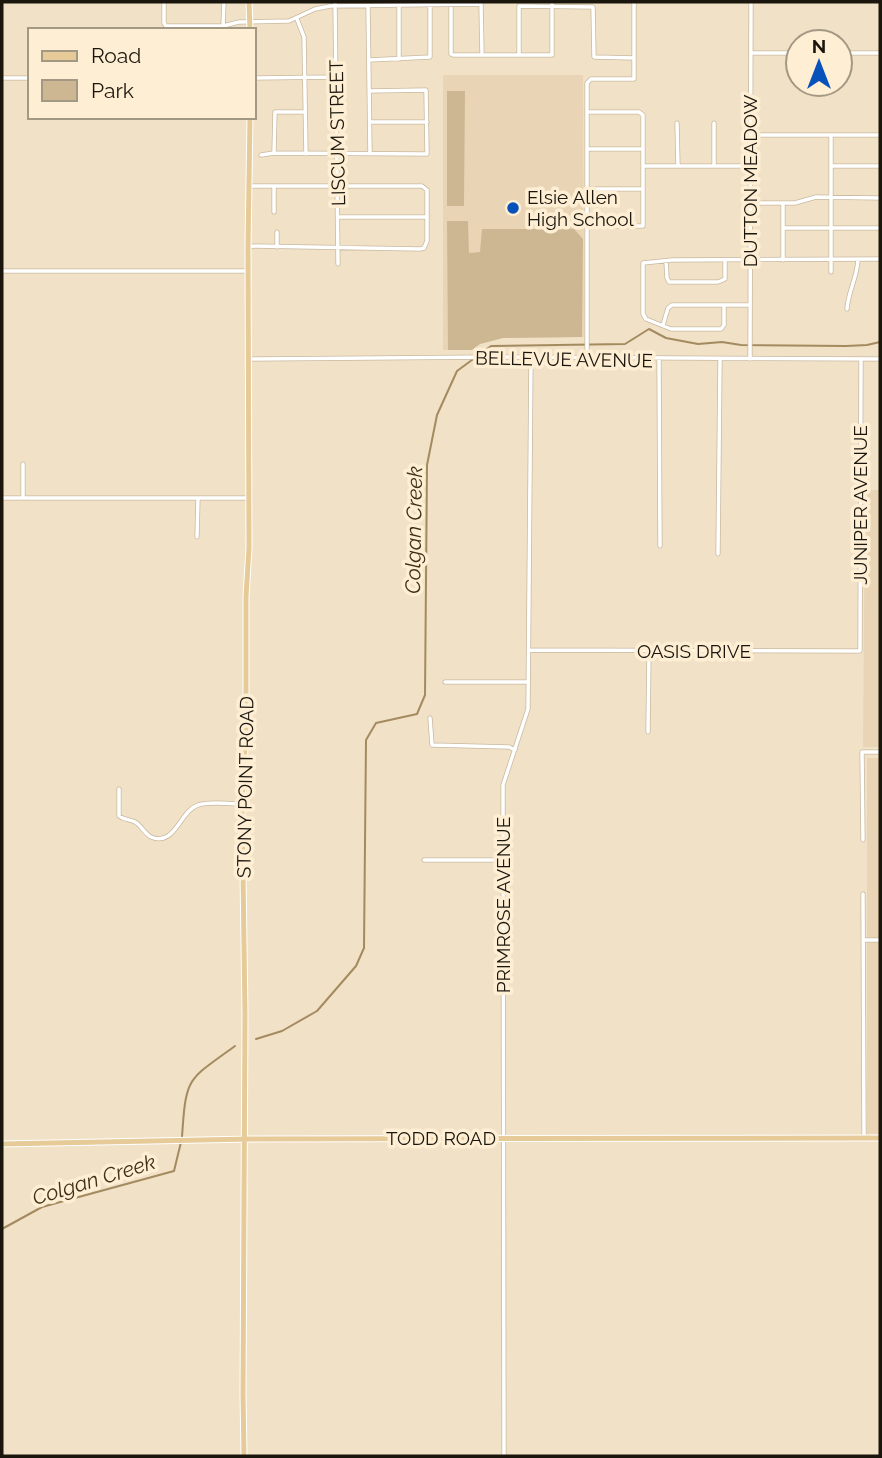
<svg xmlns="http://www.w3.org/2000/svg" width="882" height="1458" font-family="Raleway,sans-serif">
<style>
.built{fill:#e9d5b5}
.green{fill:#cdb792}
.lines{fill:none;stroke-linecap:round;stroke-linejoin:round}
.stream{stroke:#a48a5f;stroke-width:2}
.minor-casing{stroke:#c8b9a0;stroke-width:5}
.major-casing{stroke:#fff;stroke-width:7}
.minor{stroke:#fff;stroke-width:3.5}
.major{stroke:#e6ca98;stroke-width:5}
.poi-dot{fill:#0751bb;stroke:#feeed4;stroke-width:2.5}
.labels{text-anchor:middle;stroke-width:7;stroke-linejoin:round;paint-order:stroke}
.street-label{font-size:19px;fill:#1b160d;stroke:#feeed4}
.poi-label{font-size:19px;fill:#1b160d;stroke:#feeed4;text-anchor:start}
.water-label{font-size:21px;font-style:italic;fill:#3e2f15;stroke:#feeed4}
</style>
<rect width="100%" height="100%" fill="#f1e1c7"/>
<path class="built" d="M 443,75 L 583,75 L 584,337 L 503,338 L 480,344 L 472,350 L 443,350 Z
M 865,490 L 880,490 L 880,747 L 863,747 Z
M 867,758 L 880,758 L 880,1134 L 867,1134 Z"/>
<path class="green" d="M 447,91 L 465,91 L 464,206 L 447,206 Z
M 447,221 L 468,221 L 469,253 L 480,252 L 482,229 L 526,229 L 527,226 L 528,229 L 546,229 L 548,226 L 574,229 L 583,239 L 582,337 L 503,338 L 480,344 L 472,350 L 448,350 Z"/>
<g class="lines">
<path class="stream" d="M 256,1039 L 282,1031 L 317,1011 L 356,966 L 364,948 L 366,740 L 376,723 L 417,714 L 425,695 L 427,465 L 437,415 L 457,371 L 491,346 L 625,344 L 649,329 L 666,338 L 698,344 L 722,342 L 741,345 L 846,346 L 867,345 L 880,342
M 182,1137 C 186,1076 187,1081 235,1046
M 2,1229 L 42,1207 L 174,1171 L 181,1142"/>
<defs>
<path id="minor" d="M 164,2 L 164,23 L 166,26 L 223,26 L 239,22 L 289,21 L 315,9 L 330,6 L 481,4 L 482,55
M 335,2 L 338,264
M 451,2 L 451,54 L 453,55 L 552,55 L 552,2
M 368,6 L 370,154
M 399,6 L 399,59
M 297,19 L 304,37 L 306,154
M 223,26 L 224,2
M 751,53 L 798,53
M 840,53 L 880,53
M 519,55 L 519,6 L 593,7 L 594,57 L 634,58
M 369,60 L 430,57 L 430,6
M 2,78 L 30,78
M 254,78 L 336,77
M 370,122 L 427,122
M 677,123 L 678,166
M 714,123 L 714,166
M 751,135 L 880,135
M 831,136 L 831,272
M 587,149 L 641,149
M 274,152 L 275,112 L 305,112
M 261,155 L 274,153 L 427,154 L 426,90 L 369,91
M 644,166 L 751,166
M 831,166 L 880,166
M 274,186 L 274,212
M 588,189 L 641,189
M 751,203 L 795,203 L 816,197 L 880,198
M 338,217 L 427,217
M 588,226 L 643,226 L 643,115 L 639,112 L 589,112
M 783,228 L 880,228
M 277,232 L 277,247
M 248,246 L 420,249 L 424,248 L 427,241 L 427,190 L 422,186 L 249,186
M 783,260 L 783,203
M 666,261 L 667,278 L 669,282 L 718,282 L 725,279 L 725,260
M 2,271 L 248,271
M 724,305 L 724,325 L 721,329 L 671,329 L 646,319 L 643,314 L 643,263 L 672,260 L 880,259
M 847,309 C 848,292 857,278 858,260
M 663,325 L 668,308 L 672,305 L 750,305
M 587,357 L 587,83 L 591,79 L 634,79 L 634,2
M 249,359 L 494,357 L 880,359
M 750,359 L 751,2
M 659,360 L 660,546
M 23,497 L 23,464
M 2,498 L 249,498
M 197,537 L 198,498
M 718,554 L 720,360
M 529,650 L 860,651 L 861,360
M 445,682 L 528,682
M 430,718 L 432,745 L 509,747 L 515,750
M 648,732 L 649,651
M 119,789 L 119,816 C 124,820 129,819 135,822 C 141,825 144,833 151,837 C 175,847 180,811 198,805 C 211,801 229,804 242,804
M 863,840 L 862,752 L 880,752
M 424,860 L 503,860
M 863,894 L 864,1138
M 864,940 L 880,940
M 504,1456 L 503,785 L 528,709 L 531,357"/>
<path id="major" d="M 249,2 L 250,30
M 2,1144 L 251,1139 L 880,1138
M 244,1456 L 243,1394 L 245,1014 L 242,804 L 246,728 L 246,597 L 249,548 L 248,246 L 250,117"/>
</defs>
<use href="#minor" class="minor-casing"/>
<use href="#major" class="major-casing"/>
<use href="#minor" class="minor"/>
<use href="#major" class="major"/>
</g>
<circle class="poi-dot" cx="513" cy="208" r="7"/>
<g class="labels">
<g class="street-label">
<text transform="translate(337 133) rotate(-91)" y="7">LISCUM STREET</text>
<text transform="translate(750 181) rotate(-90)" y="7">DUTTON MEADOW</text>
<text transform="translate(564 359) rotate(1)" y="7">BELLEVUE AVENUE</text>
<text transform="translate(860 505) rotate(-90)" y="7">JUNIPER AVENUE</text>
<text x="694" y="658">OASIS DRIVE</text>
<text transform="translate(245 787) rotate(-89)" y="7">STONY POINT ROAD</text>
<text transform="translate(503 905) rotate(-90)" y="7">PRIMROSE AVENUE</text>
<text x="441" y="1145">TODD ROAD</text>
</g>
<g class="poi-label">
<text x="527" y="204">Elsie Allen<tspan x="527" dy="22">High School</tspan></text>
</g>
<g class="water-label">
<text transform="translate(414 530) rotate(-89)" y="7">Colgan Creek</text>
<text transform="translate(94 1180) rotate(-17)" y="7">Colgan Creek</text>
</g>
</g>
<rect width="882" height="1458" fill="none" stroke="#1b160d" stroke-width="7"/>
<rect x="28" y="28" width="228" height="91" fill="#feeed4" stroke="#a39884" stroke-width="2"/>
<rect x="42" y="51" width="35" height="10" fill="#e6ca98" stroke="#a39884" stroke-width="2"/>
<text x="91" y="63" font-size="21" fill="#1b160d">Road</text>
<rect x="42" y="80" width="35" height="21" fill="#cdb792" stroke="#a39884" stroke-width="2"/>
<text x="91" y="98" font-size="21" fill="#1b160d">Park</text>
<g transform="translate(819 63)"><circle r="33" fill="#feeed4" stroke="#a39884" stroke-width="2"/>
<path d="M0-5L12 26L0 18L-12 26Z" fill="#0751bb"/>
<text y="-10" font-size="19" font-weight="bold" text-anchor="middle" fill="#1b160d">N</text>
</g>
</svg>
